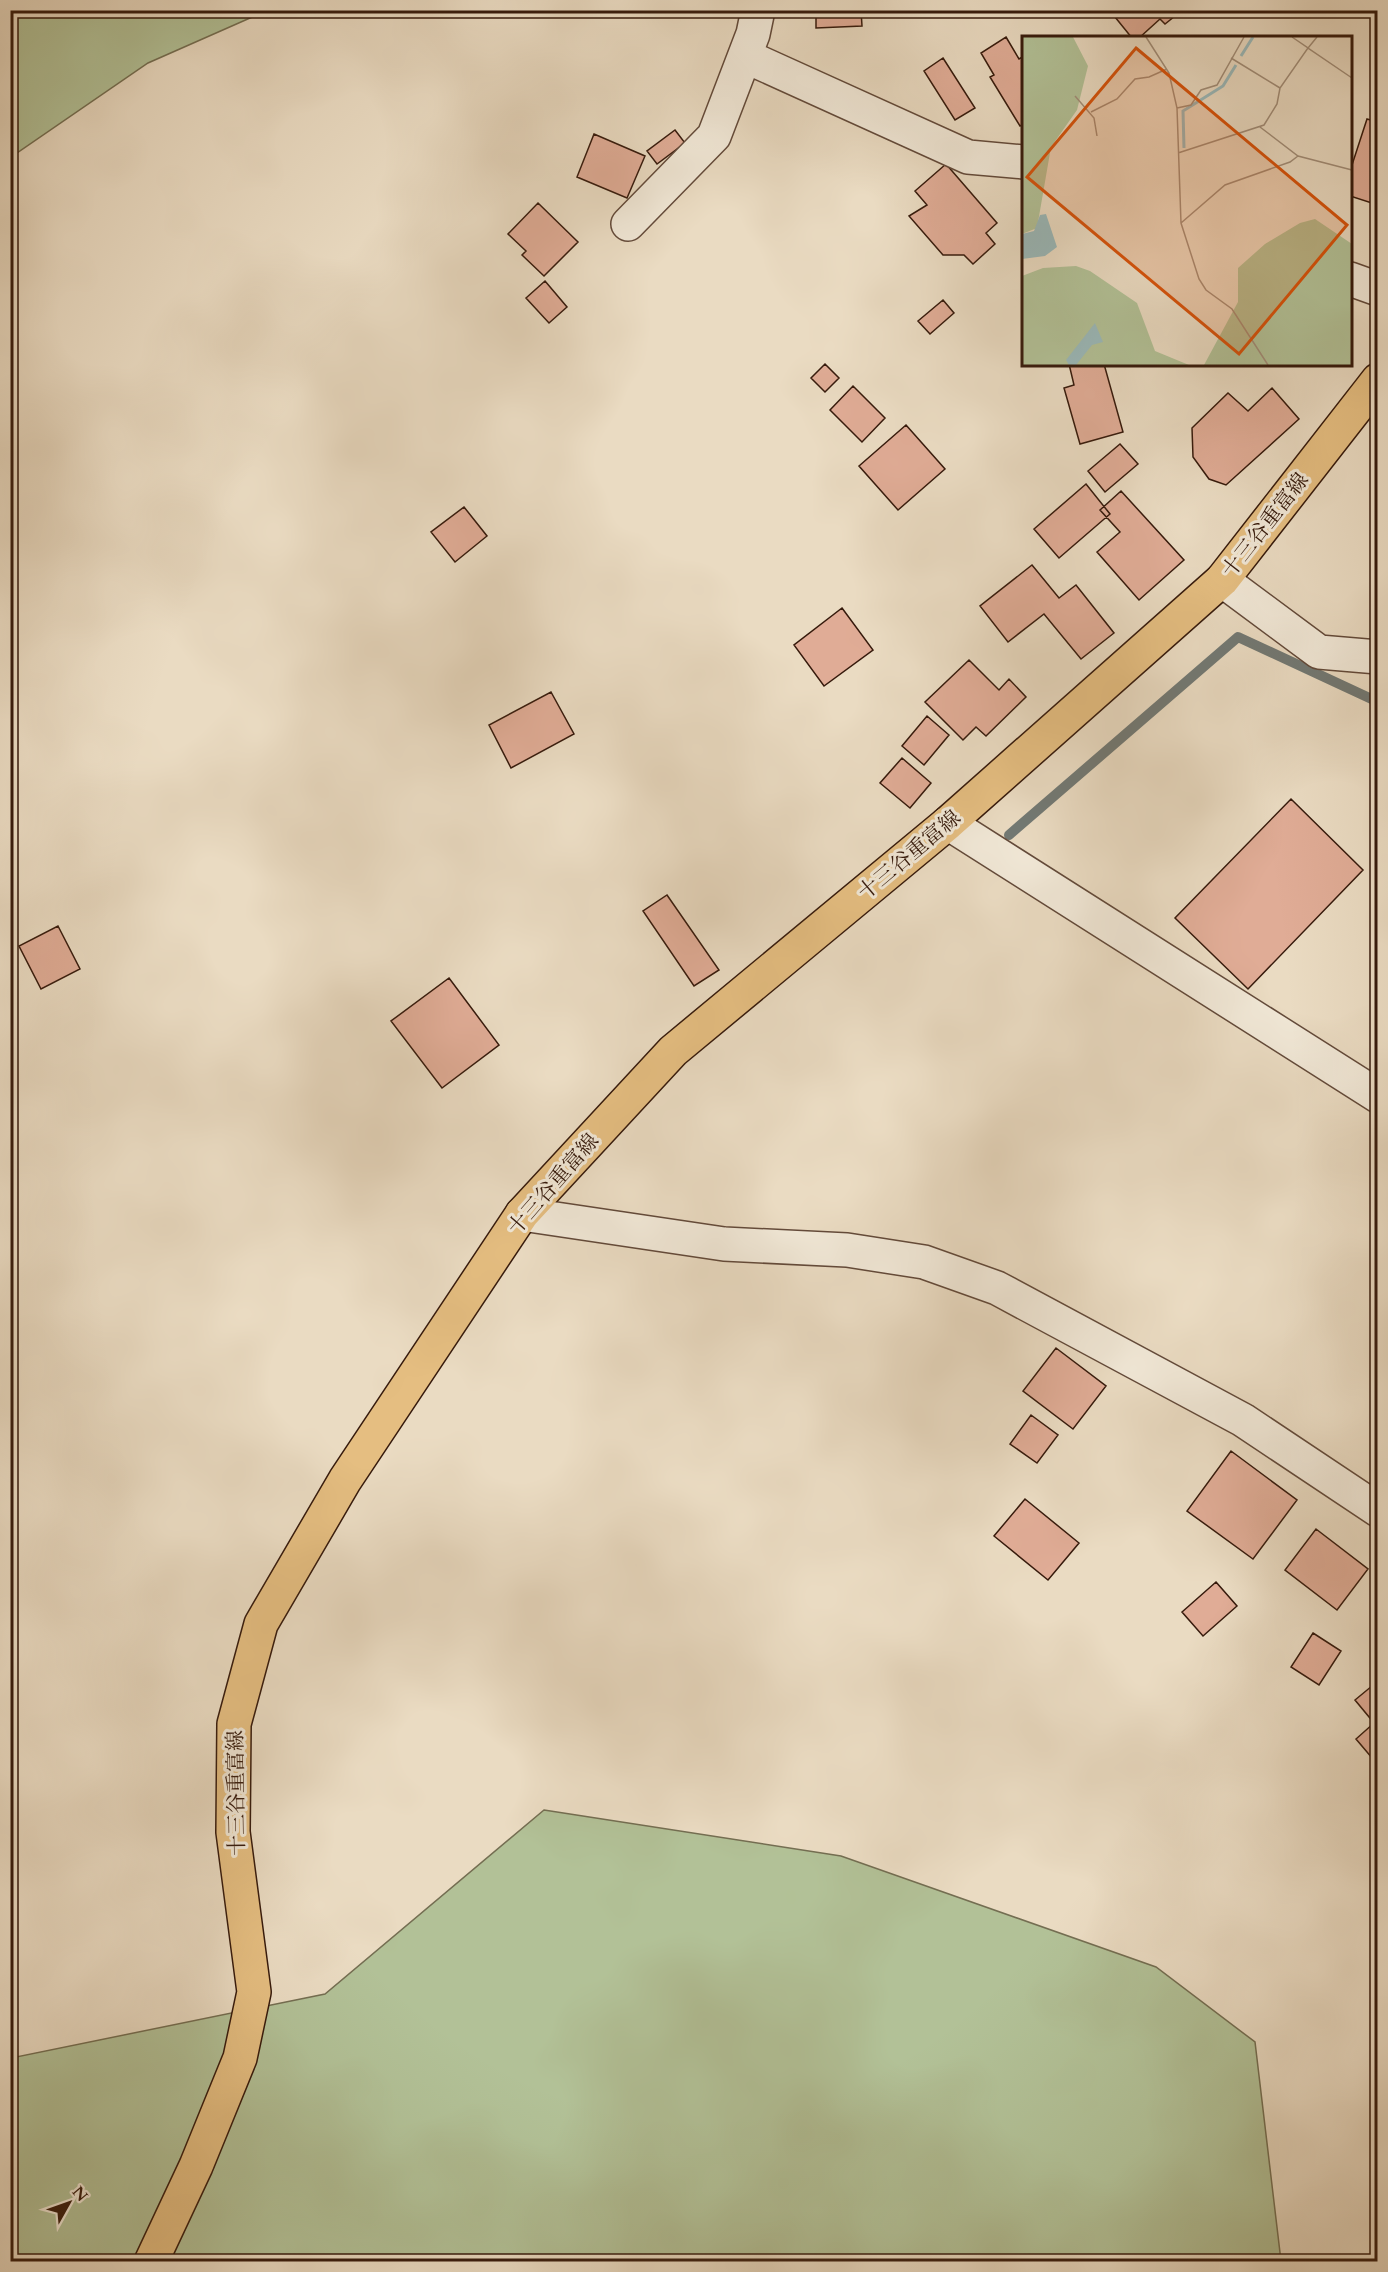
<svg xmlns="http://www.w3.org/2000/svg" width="1388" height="2272" font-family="Cardo,'Noto Serif JP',serif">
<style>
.green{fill:#b2c197;stroke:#746e52;stroke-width:1.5}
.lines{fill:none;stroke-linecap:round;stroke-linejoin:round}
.stream{stroke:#727974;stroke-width:10}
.building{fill:#e0ac96;stroke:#361a0c;stroke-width:1.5}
.minor-casing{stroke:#634a3a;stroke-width:36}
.major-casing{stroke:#361a0c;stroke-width:36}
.minor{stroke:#f1e8d7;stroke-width:33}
.major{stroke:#e5be81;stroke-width:33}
.labels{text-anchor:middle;stroke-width:6;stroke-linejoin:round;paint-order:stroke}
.street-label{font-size:21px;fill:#361a0c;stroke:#f1e8d7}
.inset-river{fill:none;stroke:#9ab9ba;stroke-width:3}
.inset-road{fill:none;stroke:#a28e79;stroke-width:1.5}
.view{fill:#d6530c;fill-opacity:0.15;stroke:#d6530c;stroke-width:3}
.inset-edge{fill:none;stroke:#361a0c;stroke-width:3}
</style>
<rect width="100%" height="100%" fill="#eadbc2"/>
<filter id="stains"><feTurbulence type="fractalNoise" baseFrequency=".00333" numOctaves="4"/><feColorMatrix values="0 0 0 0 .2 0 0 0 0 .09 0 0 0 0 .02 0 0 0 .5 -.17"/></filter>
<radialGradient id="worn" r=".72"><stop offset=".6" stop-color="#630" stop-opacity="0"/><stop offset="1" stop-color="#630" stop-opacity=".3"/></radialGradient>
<path class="green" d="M 11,10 L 266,10 L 266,11 L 148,63 L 11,157 Z
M 544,1810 L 841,1856 L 1156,1967 L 1255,2042 L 1281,2261 L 11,2262 L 11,2058 L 325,1994 Z"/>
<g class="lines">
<path class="stream" d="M 1009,835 L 1238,637 L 1378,702"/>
</g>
<path class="building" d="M 816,10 L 861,10 L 862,26 L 816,28 Z
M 1122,10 L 1178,10 L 1180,12 L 1165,24 L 1160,19 L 1139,38 L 1132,38 L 1115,17 Z
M 1006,37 L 1019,59 L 1024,56 L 1024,124 L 1020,126 L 990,77 L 994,75 L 981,53 Z
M 943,58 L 975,108 L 955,120 L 924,71 Z
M 1367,119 L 1378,122 L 1378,205 L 1350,196 L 1350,171 Z
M 675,130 L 685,143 L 657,164 L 647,151 Z
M 594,134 L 645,156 L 627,198 L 577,177 Z
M 946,164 L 997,223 L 986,233 L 995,244 L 973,264 L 964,255 L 943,255 L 909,216 L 927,205 L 915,191 Z
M 538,203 L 578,242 L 544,276 L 522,255 L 526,251 L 508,234 Z
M 545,281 L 567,307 L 549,323 L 526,298 Z
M 943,300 L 954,313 L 930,334 L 918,321 Z
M 825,364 L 839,378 L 825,392 L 811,378 Z
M 1069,364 L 1104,364 L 1123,432 L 1080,444 L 1064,388 L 1074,385 Z
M 853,386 L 885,418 L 862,442 L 830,410 Z
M 1272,388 L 1299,419 L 1226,485 L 1209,479 L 1193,457 L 1192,428 L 1228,393 L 1248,411 Z
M 906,425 L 945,469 L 898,510 L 859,466 Z
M 1120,444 L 1138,464 L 1105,492 L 1088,471 Z
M 1086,484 L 1110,514 L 1059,558 L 1034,529 Z
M 1121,491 L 1184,560 L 1139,600 L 1097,552 L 1120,532 L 1100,510 Z
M 464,507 L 487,536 L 455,562 L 431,532 Z
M 1032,565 L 1059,598 L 1076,585 L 1114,633 L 1081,659 L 1044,614 L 1008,642 L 980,606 Z
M 842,608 L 873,650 L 824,686 L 794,645 Z
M 969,660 L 999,690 L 1009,679 L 1026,697 L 986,736 L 976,727 L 963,740 L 925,702 Z
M 551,692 L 574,734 L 511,768 L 489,725 Z
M 927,716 L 949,735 L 924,765 L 902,746 Z
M 902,758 L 931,783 L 910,808 L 880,783 Z
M 1291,799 L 1363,870 L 1248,989 L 1175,918 Z
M 667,895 L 719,970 L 694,986 L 643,911 Z
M 58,926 L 80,969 L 41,989 L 19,946 Z
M 449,978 L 499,1045 L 442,1088 L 391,1021 Z
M 1056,1348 L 1106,1386 L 1073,1429 L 1023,1391 Z
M 1031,1415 L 1058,1435 L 1037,1463 L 1010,1444 Z
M 1231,1451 L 1297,1500 L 1253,1559 L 1187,1511 Z
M 1025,1499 L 1079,1543 L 1048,1580 L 994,1536 Z
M 1316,1529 L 1368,1569 L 1337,1610 L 1285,1570 Z
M 1216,1582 L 1237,1606 L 1203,1636 L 1182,1612 Z
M 1313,1633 L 1341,1651 L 1319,1685 L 1291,1667 Z
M 1378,1681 L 1378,1765 L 1356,1739 L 1374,1723 L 1355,1700 Z"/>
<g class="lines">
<defs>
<path id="minor" d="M 745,56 L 968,157 L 1024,162
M 628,224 L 714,136 L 753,34 L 758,10
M 1350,279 L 1378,289
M 1222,580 L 1319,652 L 1378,657
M 948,823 L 1378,1096
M 522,1214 L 724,1244 L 847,1250 L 924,1262 L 997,1288 L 1243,1420 L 1378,1510"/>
<path id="major" d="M 151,2262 L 196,2166 L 240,2058 L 254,1992 L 233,1832 L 234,1724 L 261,1624 L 345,1480 L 522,1214 L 673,1051 L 948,823 L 1222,580 L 1378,380"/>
</defs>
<use href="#minor" class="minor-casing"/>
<use href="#major" class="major-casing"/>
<use href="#minor" class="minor"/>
<use href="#major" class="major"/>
</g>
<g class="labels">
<g class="street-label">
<text transform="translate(1265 525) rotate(-52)" y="7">十三谷重富線</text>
<text transform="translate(909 855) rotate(-40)" y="7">十三谷重富線</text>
<text transform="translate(553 1184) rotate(-49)" y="7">十三谷重富線</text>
<text transform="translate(236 1793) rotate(-91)" y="7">十三谷重富線</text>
</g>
</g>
<g transform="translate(1022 36)">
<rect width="330" height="330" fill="#eadbc2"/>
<path d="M 0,1 L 51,1 L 66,30 L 55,74 L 29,111 L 15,192 L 0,198 ZM 293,183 L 330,208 L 330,329 L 182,329 L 216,266 L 216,232 L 243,208 L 278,187 ZM 54,230 L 68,235 L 115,267 L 133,315 L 167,329 L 0,329 L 0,240 L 21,232 Z" fill="#b2c197"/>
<path d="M 24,178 L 35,211 L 23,220 L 0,223 L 0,198 L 12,195 L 18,179 ZM 73,287 L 81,306 L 70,309 L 54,329 L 47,329 L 44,324 Z" fill="#9ab9ba"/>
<path class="inset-river" d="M 219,20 L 231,1M 162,112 L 161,75 L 201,50 L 214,29"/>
<path class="inset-road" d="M 124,1 L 147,37 L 155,72 L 159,187 L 177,243 L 184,254 L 210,273 L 246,329M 295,1 L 286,12 L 330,42M 209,22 L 258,52M 53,60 L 72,82 L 75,100M 155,72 L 169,69 L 179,54 L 195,49 L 222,1M 69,76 L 95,63 L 113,43 L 127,41 L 145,33M 238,91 L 276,120 L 330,134M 156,117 L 242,89 L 255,68 L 258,52 L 286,12 L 270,1M 159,187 L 203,149 L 268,126 L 276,120"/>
<path class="view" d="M 114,12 L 325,189 L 217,318 L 5,141 Z"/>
<rect width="330" height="330" class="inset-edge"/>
</g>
<rect width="1388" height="2272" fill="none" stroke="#eadbc2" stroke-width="36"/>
<rect x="12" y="12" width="1364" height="2248" fill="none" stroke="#361a0c" stroke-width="3"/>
<rect x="18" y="18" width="1352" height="2236" fill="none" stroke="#361a0c" stroke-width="1.5"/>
<g transform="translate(69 2203) rotate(50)" stroke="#f1e8d7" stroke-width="4.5" paint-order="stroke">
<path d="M0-4.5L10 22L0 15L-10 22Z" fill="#361a0c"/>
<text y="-9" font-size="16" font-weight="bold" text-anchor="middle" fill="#361a0c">N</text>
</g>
<rect width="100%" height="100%" filter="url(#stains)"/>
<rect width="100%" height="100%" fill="url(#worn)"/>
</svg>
